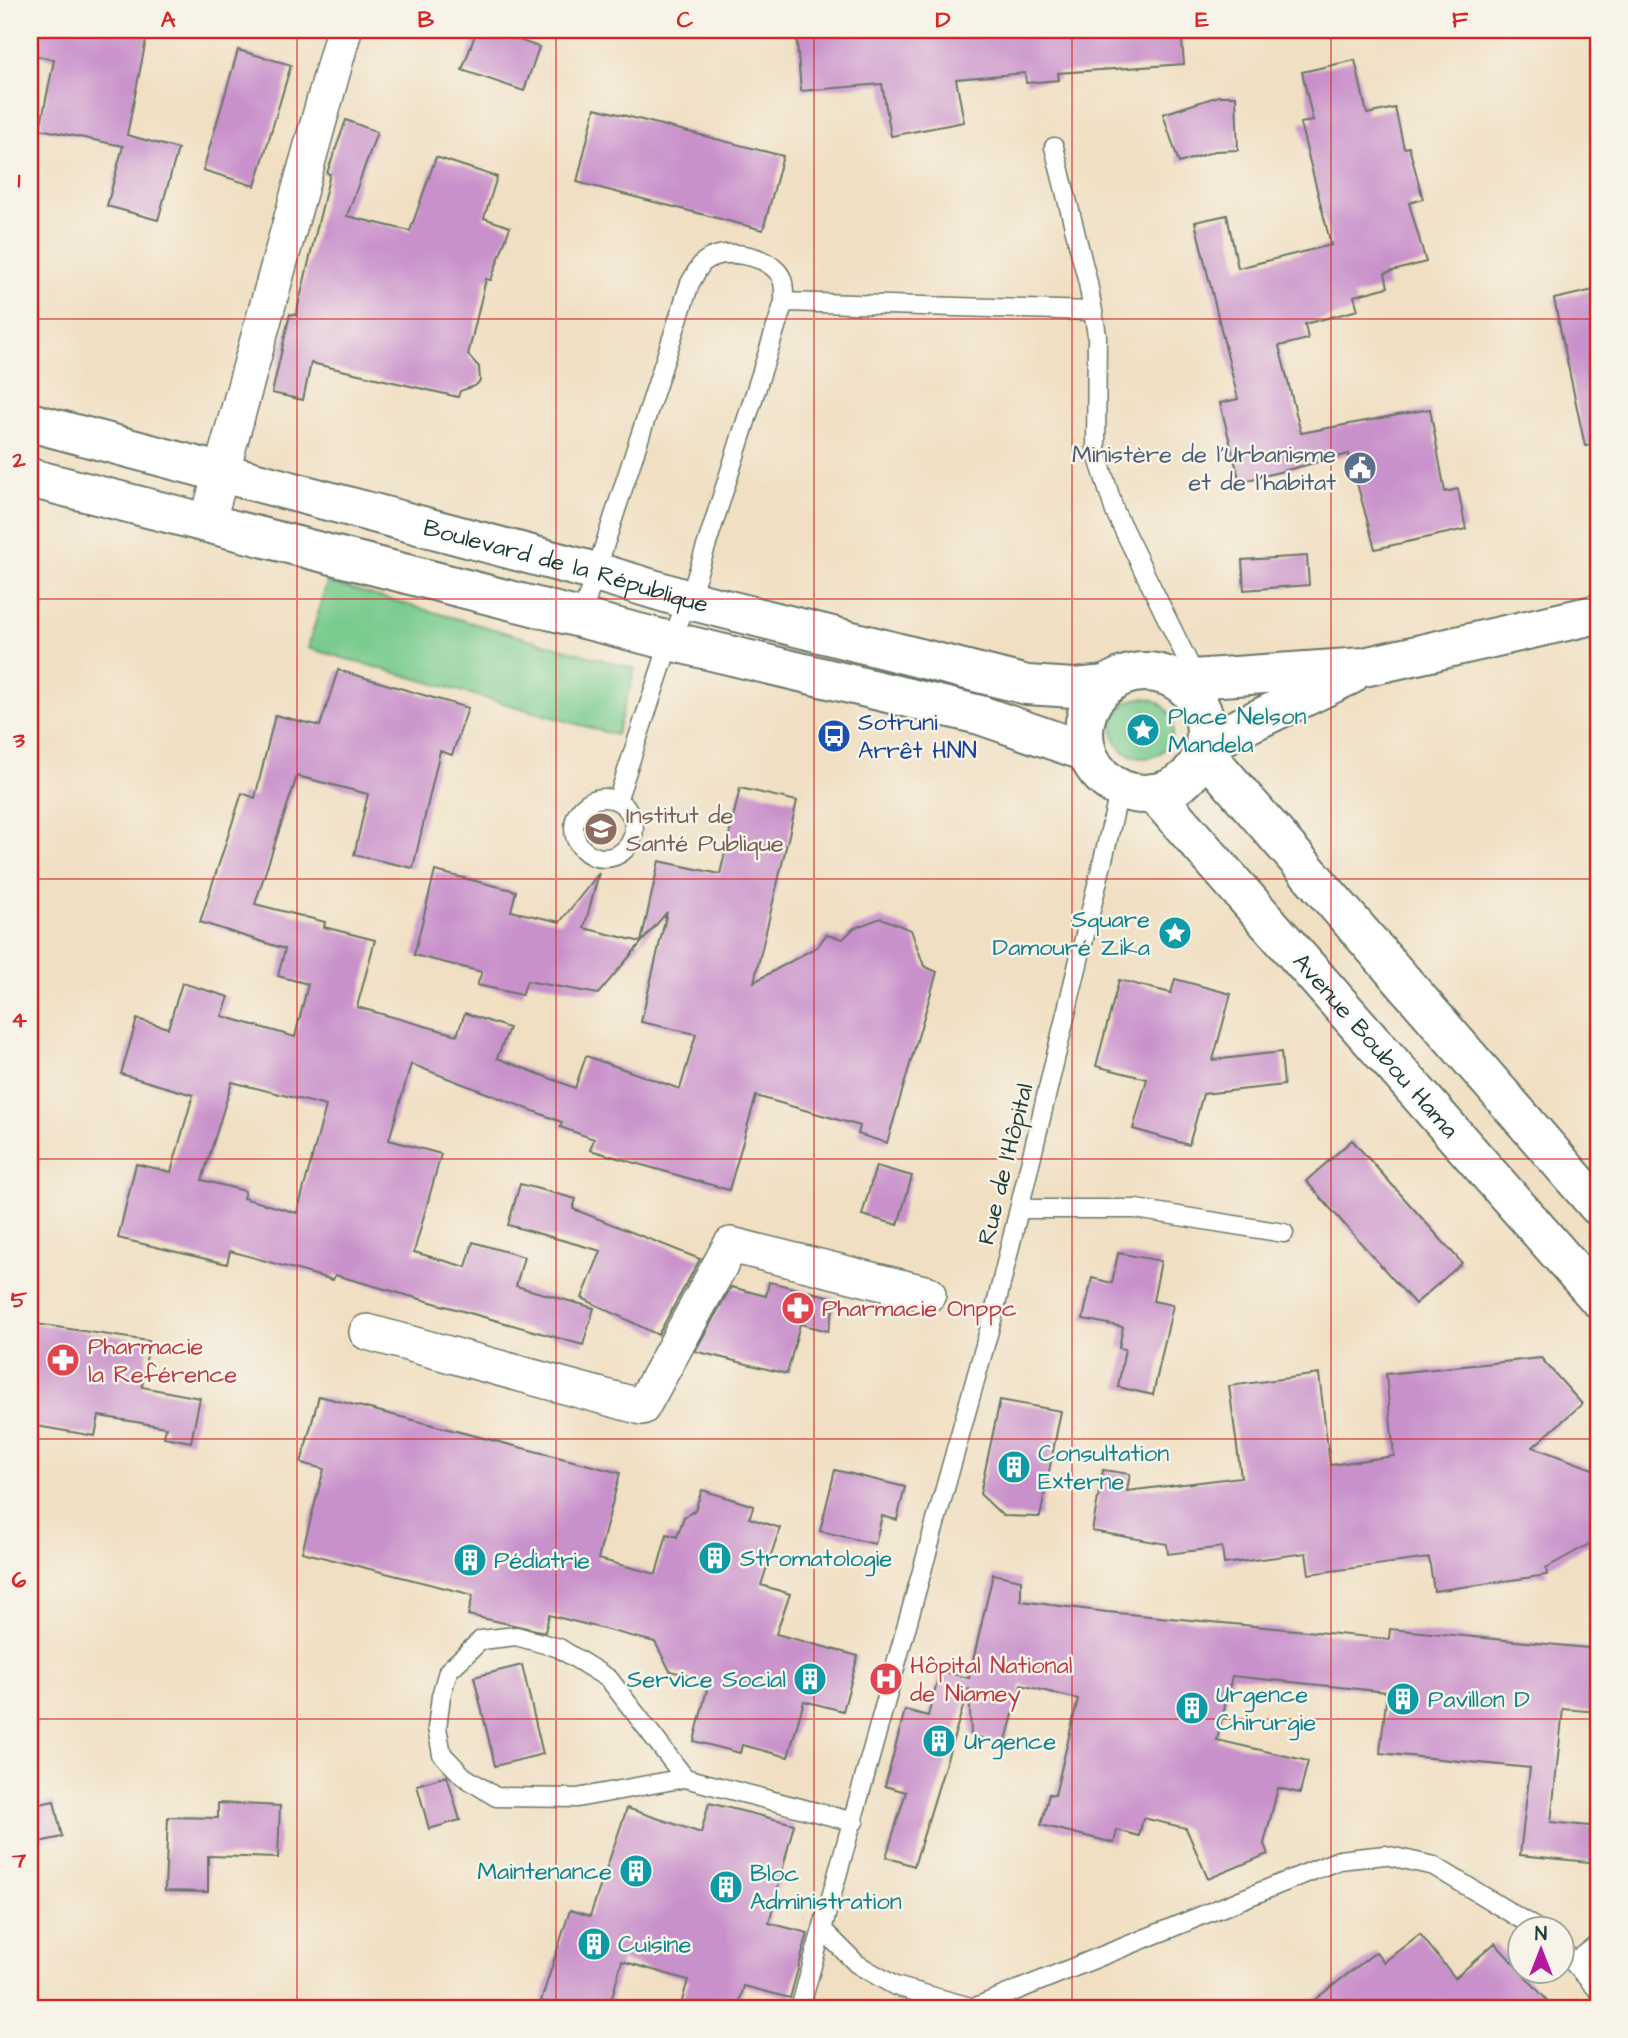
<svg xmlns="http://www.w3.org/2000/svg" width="1628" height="2038" font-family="'Architects Daughter',sans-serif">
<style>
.green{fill:#78cb8e;stroke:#4c8461;stroke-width:2}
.building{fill:#c991cb;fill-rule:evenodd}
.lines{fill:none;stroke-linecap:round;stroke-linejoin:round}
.lane-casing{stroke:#687666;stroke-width:21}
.street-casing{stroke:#687666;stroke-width:38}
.secondary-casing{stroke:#687666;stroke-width:42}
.primary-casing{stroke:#687666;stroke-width:42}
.lane{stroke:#fff;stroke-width:18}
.street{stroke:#fff;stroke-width:35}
.secondary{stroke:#fff;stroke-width:38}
.primary{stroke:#fff;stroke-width:38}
.grid{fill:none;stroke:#d62828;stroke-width:2;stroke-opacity:0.55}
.labels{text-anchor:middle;stroke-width:5;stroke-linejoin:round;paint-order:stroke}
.service-label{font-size:24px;fill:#4e5e75;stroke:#f7f3e8;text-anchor:end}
.street-label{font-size:24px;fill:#1f3d34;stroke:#f7f3e8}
.culture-label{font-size:24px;fill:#0d838f;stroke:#f7f3e8;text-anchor:start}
.transit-label{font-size:24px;fill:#164399;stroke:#f7f3e8;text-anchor:start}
.education-label{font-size:24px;fill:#785e54;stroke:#f7f3e8;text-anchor:start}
.health-label{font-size:24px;fill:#be3a42;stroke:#f7f3e8;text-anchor:start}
.neatline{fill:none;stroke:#d62828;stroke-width:2.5}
.grid-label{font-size:23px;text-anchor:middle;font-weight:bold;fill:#d62828}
</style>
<rect width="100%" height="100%" fill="#f7f3e8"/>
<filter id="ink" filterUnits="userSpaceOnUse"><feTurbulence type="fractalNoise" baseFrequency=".0143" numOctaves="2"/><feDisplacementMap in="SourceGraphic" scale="14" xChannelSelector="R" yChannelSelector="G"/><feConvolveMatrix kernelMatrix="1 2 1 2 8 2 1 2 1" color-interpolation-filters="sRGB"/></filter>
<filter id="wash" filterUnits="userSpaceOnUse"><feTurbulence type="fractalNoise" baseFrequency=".00686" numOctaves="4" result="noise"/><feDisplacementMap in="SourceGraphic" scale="28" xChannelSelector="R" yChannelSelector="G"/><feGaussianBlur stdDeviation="1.57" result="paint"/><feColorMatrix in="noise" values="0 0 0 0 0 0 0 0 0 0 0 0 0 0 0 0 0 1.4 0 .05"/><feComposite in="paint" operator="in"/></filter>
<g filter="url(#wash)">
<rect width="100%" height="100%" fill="#f0dfc2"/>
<path class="green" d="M 327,582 L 635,669 L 616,735 L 308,648 Z
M1113 728a30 30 0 1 1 60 0a30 30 0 1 1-60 0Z"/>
<g id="blocks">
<path class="building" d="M 30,30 L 148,30 L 127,135 L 178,149 L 158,220 L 107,206 L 123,146 L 40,129 L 54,60 L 30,54 Z
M 477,30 L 490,30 L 539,47 L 524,91 L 462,70 Z
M 796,30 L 1181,30 L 1184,64 L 1058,73 L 1059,80 L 1026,83 L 1025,73 L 956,79 L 964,122 L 891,136 L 882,84 L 801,91 Z
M 238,50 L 291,65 L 255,186 L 203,170 Z
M 1355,60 L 1367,114 L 1395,108 L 1404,148 L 1409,147 L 1423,199 L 1409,203 L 1426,262 L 1385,273 L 1388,287 L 1354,296 L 1358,310 L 1305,324 L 1308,339 L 1279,346 L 1301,433 L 1430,409 L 1445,492 L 1458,489 L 1466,529 L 1375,549 L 1349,454 L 1240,482 L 1220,403 L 1238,399 L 1195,222 L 1227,215 L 1238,268 L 1331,245 L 1300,123 L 1313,121 L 1302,72 Z
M 1219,96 L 1236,96 L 1238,150 L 1215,151 L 1179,163 L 1163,114 Z
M 595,108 L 783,156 L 763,230 L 577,182 Z
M 346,120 L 377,132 L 347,216 L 410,231 L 436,157 L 497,177 L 484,218 L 510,227 L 491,280 L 486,279 L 468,355 L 479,367 L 480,381 L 475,386 L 460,391 L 458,397 L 311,363 L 303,400 L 272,393 L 290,314 L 296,315 L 330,174 L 327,173 Z
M 1598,289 L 1598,444 L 1585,446 L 1554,299 Z
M 1307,556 L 1309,585 L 1244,590 L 1242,560 Z
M 338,670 L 468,708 L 452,755 L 440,751 L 413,868 L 354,855 L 368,794 L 297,776 L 255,904 L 325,922 L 324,927 L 375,940 L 357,1007 L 457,1035 L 465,1013 L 509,1028 L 497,1058 L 575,1088 L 586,1056 L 680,1089 L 696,1034 L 641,1022 L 667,912 L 598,994 L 527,981 L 522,995 L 477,985 L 482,972 L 414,955 L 435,871 L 516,891 L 511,911 L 560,922 L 599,873 L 584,928 L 641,942 L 659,861 L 720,874 L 740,788 L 797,801 L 754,982 L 818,946 L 826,935 L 843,939 L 854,928 L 881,918 L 911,930 L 924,966 L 937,972 L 887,1143 L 858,1134 L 860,1126 L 756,1096 L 729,1190 L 590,1150 L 594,1139 L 560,1127 L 562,1122 L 411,1064 L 389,1140 L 441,1154 L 414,1252 L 466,1267 L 473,1242 L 524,1257 L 516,1286 L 594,1308 L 583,1345 L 335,1275 L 333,1280 L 230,1251 L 227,1264 L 118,1238 L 136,1164 L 171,1172 L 193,1095 L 121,1074 L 137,1019 L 168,1028 L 182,983 L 229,997 L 222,1016 L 295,1037 L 308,984 L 278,976 L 285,949 L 200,922 L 242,793 L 255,798 L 275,715 L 320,726 ZM 232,1082 L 326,1106 L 297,1213 L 243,1198 L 245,1191 L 202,1180 Z
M 1175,979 L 1231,994 L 1213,1060 L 1281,1052 L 1284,1085 L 1203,1094 L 1189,1145 L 1133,1129 L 1147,1079 L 1096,1066 L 1119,980 L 1171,993 Z
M 1352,1140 L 1462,1263 L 1415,1304 L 1306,1181 Z
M 876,1166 L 912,1176 L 898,1225 L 862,1215 Z
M 520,1184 L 576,1199 L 573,1209 L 700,1259 L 658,1335 L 582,1298 L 601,1251 L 508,1225 Z
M 1118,1253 L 1161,1261 L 1153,1301 L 1173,1305 L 1153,1395 L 1118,1387 L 1125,1349 L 1119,1348 L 1123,1327 L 1083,1319 L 1092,1278 L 1112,1283 Z
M 769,1282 L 836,1298 L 828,1331 L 800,1324 L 787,1374 L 695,1351 L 731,1287 L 766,1296 Z
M 30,1323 L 149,1341 L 142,1387 L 200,1398 L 191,1442 L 164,1437 L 166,1427 L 99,1416 L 95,1436 L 30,1425 Z
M 1541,1358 L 1582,1404 L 1533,1447 L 1598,1471 L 1598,1539 L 1546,1568 L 1547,1575 L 1434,1591 L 1429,1558 L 1309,1574 L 1306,1553 L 1224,1564 L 1222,1547 L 1168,1554 L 1167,1544 L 1092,1531 L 1103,1470 L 1130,1474 L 1127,1491 L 1241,1477 L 1229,1386 L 1319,1374 L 1330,1465 L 1394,1456 L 1386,1374 Z
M 319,1396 L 620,1473 L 598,1559 L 656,1574 L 667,1534 L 677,1537 L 684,1517 L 695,1510 L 702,1490 L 754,1506 L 749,1518 L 780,1528 L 761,1585 L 790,1594 L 776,1634 L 858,1656 L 843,1711 L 804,1701 L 788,1757 L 742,1745 L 740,1753 L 694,1741 L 709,1681 L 670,1671 L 655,1642 L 549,1615 L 545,1632 L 468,1615 L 473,1595 L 302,1552 L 324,1469 L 301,1463 Z
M 1000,1400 L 1061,1411 L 1040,1517 L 1003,1516 L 980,1494 Z
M 835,1470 L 905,1487 L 897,1520 L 882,1516 L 875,1544 L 820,1531 Z
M 993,1574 L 1021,1580 L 1021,1601 L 1107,1612 L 1389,1639 L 1390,1629 L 1598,1649 L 1598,1712 L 1563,1709 L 1551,1822 L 1598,1827 L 1598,1863 L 1520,1855 L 1530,1768 L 1380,1753 L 1387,1692 L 1232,1676 L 1217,1740 L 1308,1761 L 1300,1793 L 1278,1788 L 1264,1844 L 1268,1854 L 1208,1879 L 1186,1828 L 1143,1818 L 1139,1836 L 1117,1830 L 1114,1843 L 1041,1825 L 1049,1794 L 1055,1795 L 1078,1699 L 1021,1685 L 1005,1744 L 971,1735 L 969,1688 L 914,1866 L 886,1857 L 906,1792 L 885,1786 L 905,1710 L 928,1716 L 940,1671 L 969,1678 Z
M 522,1665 L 543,1754 L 495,1766 L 474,1677 Z
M 447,1776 L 460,1820 L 429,1829 L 417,1785 Z
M 54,1801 L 62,1837 L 30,1844 L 30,1806 Z
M 218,1803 L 280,1806 L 278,1858 L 208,1856 L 208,1892 L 165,1891 L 168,1817 L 218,1818 Z
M 709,1803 L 794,1824 L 769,1923 L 808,1933 L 790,1998 L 744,1986 L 738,2008 L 680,2008 L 688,1980 L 622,1961 L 609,2008 L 569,2008 L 541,2001 L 570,1910 L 590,1916 L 627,1808 L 701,1833 Z
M 1420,1934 L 1455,1978 L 1495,1943 L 1554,2008 L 1304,2008 L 1376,1952 L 1384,1962 Z"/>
</g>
</g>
<g filter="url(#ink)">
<use href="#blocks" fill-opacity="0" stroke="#687666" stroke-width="2"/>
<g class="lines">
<defs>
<path id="lane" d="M 1054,147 L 1088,283 L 1097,335 L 1096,451 L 1115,512 L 1196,678
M 784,302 L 1093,311
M 581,617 L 690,283 C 694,277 699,265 705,261 C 724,248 761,254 777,271 C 785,279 784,291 784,302 L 689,600 L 670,641 L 617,801
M574 828a30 30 0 1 1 60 0a30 30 0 1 1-60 0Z
M 1019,1209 L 1136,1209 L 1284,1233
M 685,1778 L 609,1679 L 559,1648 L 516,1636 L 481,1640 L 448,1671 L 441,1696 L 437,1728 L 442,1754 L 463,1776 L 496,1797 L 577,1798 L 685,1778 L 854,1822
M 823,1930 L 857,1964 L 895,1986 L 974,2008
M 1562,1950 L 1598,1990
M 1575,1962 L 1598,1944
M 811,2008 L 801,2005 L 995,1309 L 1120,789
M 973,2008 L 1339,1860 L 1385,1855 L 1434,1866 L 1539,1930"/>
<path id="street" d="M 207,524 L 344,30
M 367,1332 L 642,1407 L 731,1245 L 928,1294"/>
<path id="secondary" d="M 1178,680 L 1364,667 L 1598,614
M 1206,744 L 1350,675"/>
<g id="primary">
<path id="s1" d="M 30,422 L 596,572 L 689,600 L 1027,685 L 1074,688 L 1107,685"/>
<path d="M 30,478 L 670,641 L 980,715 L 1087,752"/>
<circle cx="1145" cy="733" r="61"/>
<path d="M 1204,752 L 1598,1206"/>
<path id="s2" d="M 1154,793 L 1598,1298"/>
</g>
</defs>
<use href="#lane" class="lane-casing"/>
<use href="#street" class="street-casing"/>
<use href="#secondary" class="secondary-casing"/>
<use href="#primary" class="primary-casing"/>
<use href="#lane" class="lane"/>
<use href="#street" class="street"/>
<use href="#secondary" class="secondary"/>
<use href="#primary" class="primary"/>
</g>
</g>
<path class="grid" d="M 297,30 L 297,2008M 556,30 L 556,2008M 814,30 L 814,2008M 1072,30 L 1072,2008M 1331,30 L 1331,2008M 30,319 L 1598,319M 30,599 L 1598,599M 30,879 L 1598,879M 30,1159 L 1598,1159M 30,1439 L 1598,1439M 30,1719 L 1598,1719"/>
<defs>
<symbol id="civic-disc" viewBox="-11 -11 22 22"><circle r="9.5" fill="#5c6f8a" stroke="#f7f3e8"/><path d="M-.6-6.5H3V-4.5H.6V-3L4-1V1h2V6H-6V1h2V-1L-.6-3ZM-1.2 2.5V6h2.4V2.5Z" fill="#fff"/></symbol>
<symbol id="sight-disc" viewBox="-11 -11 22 22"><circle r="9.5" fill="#0f9aa8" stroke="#f7f3e8"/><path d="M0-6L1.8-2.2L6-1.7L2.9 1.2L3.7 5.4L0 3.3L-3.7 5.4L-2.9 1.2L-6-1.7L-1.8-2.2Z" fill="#fff"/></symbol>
<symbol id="bus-disc" viewBox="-11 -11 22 22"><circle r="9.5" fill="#1a4fb4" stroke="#f7f3e8"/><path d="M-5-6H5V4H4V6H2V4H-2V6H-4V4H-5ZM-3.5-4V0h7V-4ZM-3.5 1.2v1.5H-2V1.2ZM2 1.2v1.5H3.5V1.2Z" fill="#fff"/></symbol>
<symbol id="university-disc" viewBox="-11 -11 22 22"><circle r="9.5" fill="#8d6e63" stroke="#f7f3e8"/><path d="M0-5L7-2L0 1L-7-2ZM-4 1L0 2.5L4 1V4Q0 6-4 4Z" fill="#fff"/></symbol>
<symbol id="pharmacy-disc" viewBox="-11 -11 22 22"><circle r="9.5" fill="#e0444e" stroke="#f7f3e8"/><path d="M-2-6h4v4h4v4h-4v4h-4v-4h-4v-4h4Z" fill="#fff"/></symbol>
<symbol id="building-disc" viewBox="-11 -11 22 22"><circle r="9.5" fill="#0f9aa8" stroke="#f7f3e8"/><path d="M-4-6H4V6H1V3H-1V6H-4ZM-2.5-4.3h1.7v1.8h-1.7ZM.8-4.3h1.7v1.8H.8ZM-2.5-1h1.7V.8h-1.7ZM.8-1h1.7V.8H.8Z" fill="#fff"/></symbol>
<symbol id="hospital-disc" viewBox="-11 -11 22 22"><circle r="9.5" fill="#e0444e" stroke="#f7f3e8"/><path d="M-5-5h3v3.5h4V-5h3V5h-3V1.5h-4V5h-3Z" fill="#fff"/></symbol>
</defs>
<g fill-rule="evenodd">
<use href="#civic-disc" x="1341" y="449" width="38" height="38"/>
<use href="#sight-disc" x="1124" y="711" width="38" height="38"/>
<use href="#bus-disc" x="815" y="717" width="38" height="38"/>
<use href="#university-disc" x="582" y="810" width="38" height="38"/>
<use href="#sight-disc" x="1156" y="914" width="38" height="38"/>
<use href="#pharmacy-disc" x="779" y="1289" width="38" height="38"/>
<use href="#pharmacy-disc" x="44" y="1341" width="38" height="38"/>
<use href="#building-disc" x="995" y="1448" width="38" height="38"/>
<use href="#building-disc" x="696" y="1539" width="38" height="38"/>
<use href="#building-disc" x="451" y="1541" width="38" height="38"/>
<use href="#building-disc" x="791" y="1660" width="38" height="38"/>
<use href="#hospital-disc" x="867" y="1660" width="38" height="38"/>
<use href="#building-disc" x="1384" y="1680" width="38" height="38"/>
<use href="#building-disc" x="1173" y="1689" width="38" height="38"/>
<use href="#building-disc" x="920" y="1722" width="38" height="38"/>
<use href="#building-disc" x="617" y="1852" width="38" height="38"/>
<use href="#building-disc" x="707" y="1868" width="38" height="38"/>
<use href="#building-disc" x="575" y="1925" width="38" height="38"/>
</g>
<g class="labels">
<g class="service-label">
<text x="1336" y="462">Ministère de l'Urbanisme<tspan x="1336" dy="28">et de l'habitat</tspan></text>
</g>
<g class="street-label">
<text dy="8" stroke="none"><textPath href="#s1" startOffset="555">Boulevard de la République</textPath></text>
<text dy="8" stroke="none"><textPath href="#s2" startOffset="336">Avenue Boubou Hama</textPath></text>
<text transform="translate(1005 1164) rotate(-76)" y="8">Rue de l'Hôpital</text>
</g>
<g class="culture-label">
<text x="1168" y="724">Place Nelson<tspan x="1168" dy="28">Mandela</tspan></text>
<text x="1150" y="927" text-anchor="end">Square<tspan x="1150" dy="28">Damouré Zika</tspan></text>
<text x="1038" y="1461">Consultation<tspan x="1038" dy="28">Externe</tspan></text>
<text x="740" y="1566">Stromatologie</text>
<text x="494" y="1568">Pédiatrie</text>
<text x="786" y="1687" text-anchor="end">Service Social</text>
<text x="1216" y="1702">Urgence<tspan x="1216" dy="28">Chirurgie</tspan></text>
<text x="1428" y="1707">Pavillon D</text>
<text x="964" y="1749">Urgence</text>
<text x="612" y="1879" text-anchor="end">Maintenance</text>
<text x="750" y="1881">Bloc<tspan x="750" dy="28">Administration</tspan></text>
<text x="618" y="1952">Cuisine</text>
</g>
<g class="transit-label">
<text x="858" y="730">Sotruni<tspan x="858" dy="28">Arrêt HNN</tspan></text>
</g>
<g class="education-label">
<text x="626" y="823">Institut de<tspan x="626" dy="28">Santé Publique</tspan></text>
</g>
<g class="health-label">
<text x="822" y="1316">Pharmacie Onppc</text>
<text x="88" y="1354">Pharmacie<tspan x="88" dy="28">la Reférence</tspan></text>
<text x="910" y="1673">Hôpital National<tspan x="910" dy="28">de Niamey</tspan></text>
</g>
</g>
<rect width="1628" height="2038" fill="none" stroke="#f7f3e8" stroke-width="77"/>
<g transform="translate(1541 1950)"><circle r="33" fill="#f7f3e8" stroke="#a1aaa0" stroke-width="2"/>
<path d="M0-5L12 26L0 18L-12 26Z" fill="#b5179e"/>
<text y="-10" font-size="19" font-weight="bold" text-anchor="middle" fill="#1f3d34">N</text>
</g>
<rect x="38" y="38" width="1552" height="1962" class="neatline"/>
<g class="grid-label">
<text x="168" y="27">A</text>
<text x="426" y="27">B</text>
<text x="685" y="27">C</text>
<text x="943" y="27">D</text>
<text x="1202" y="27">E</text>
<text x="1460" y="27">F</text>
<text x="19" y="187">1</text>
<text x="19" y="467">2</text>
<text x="19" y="747">3</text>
<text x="19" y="1027">4</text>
<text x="19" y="1307">5</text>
<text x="19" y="1587">6</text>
<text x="19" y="1867">7</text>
</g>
</svg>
